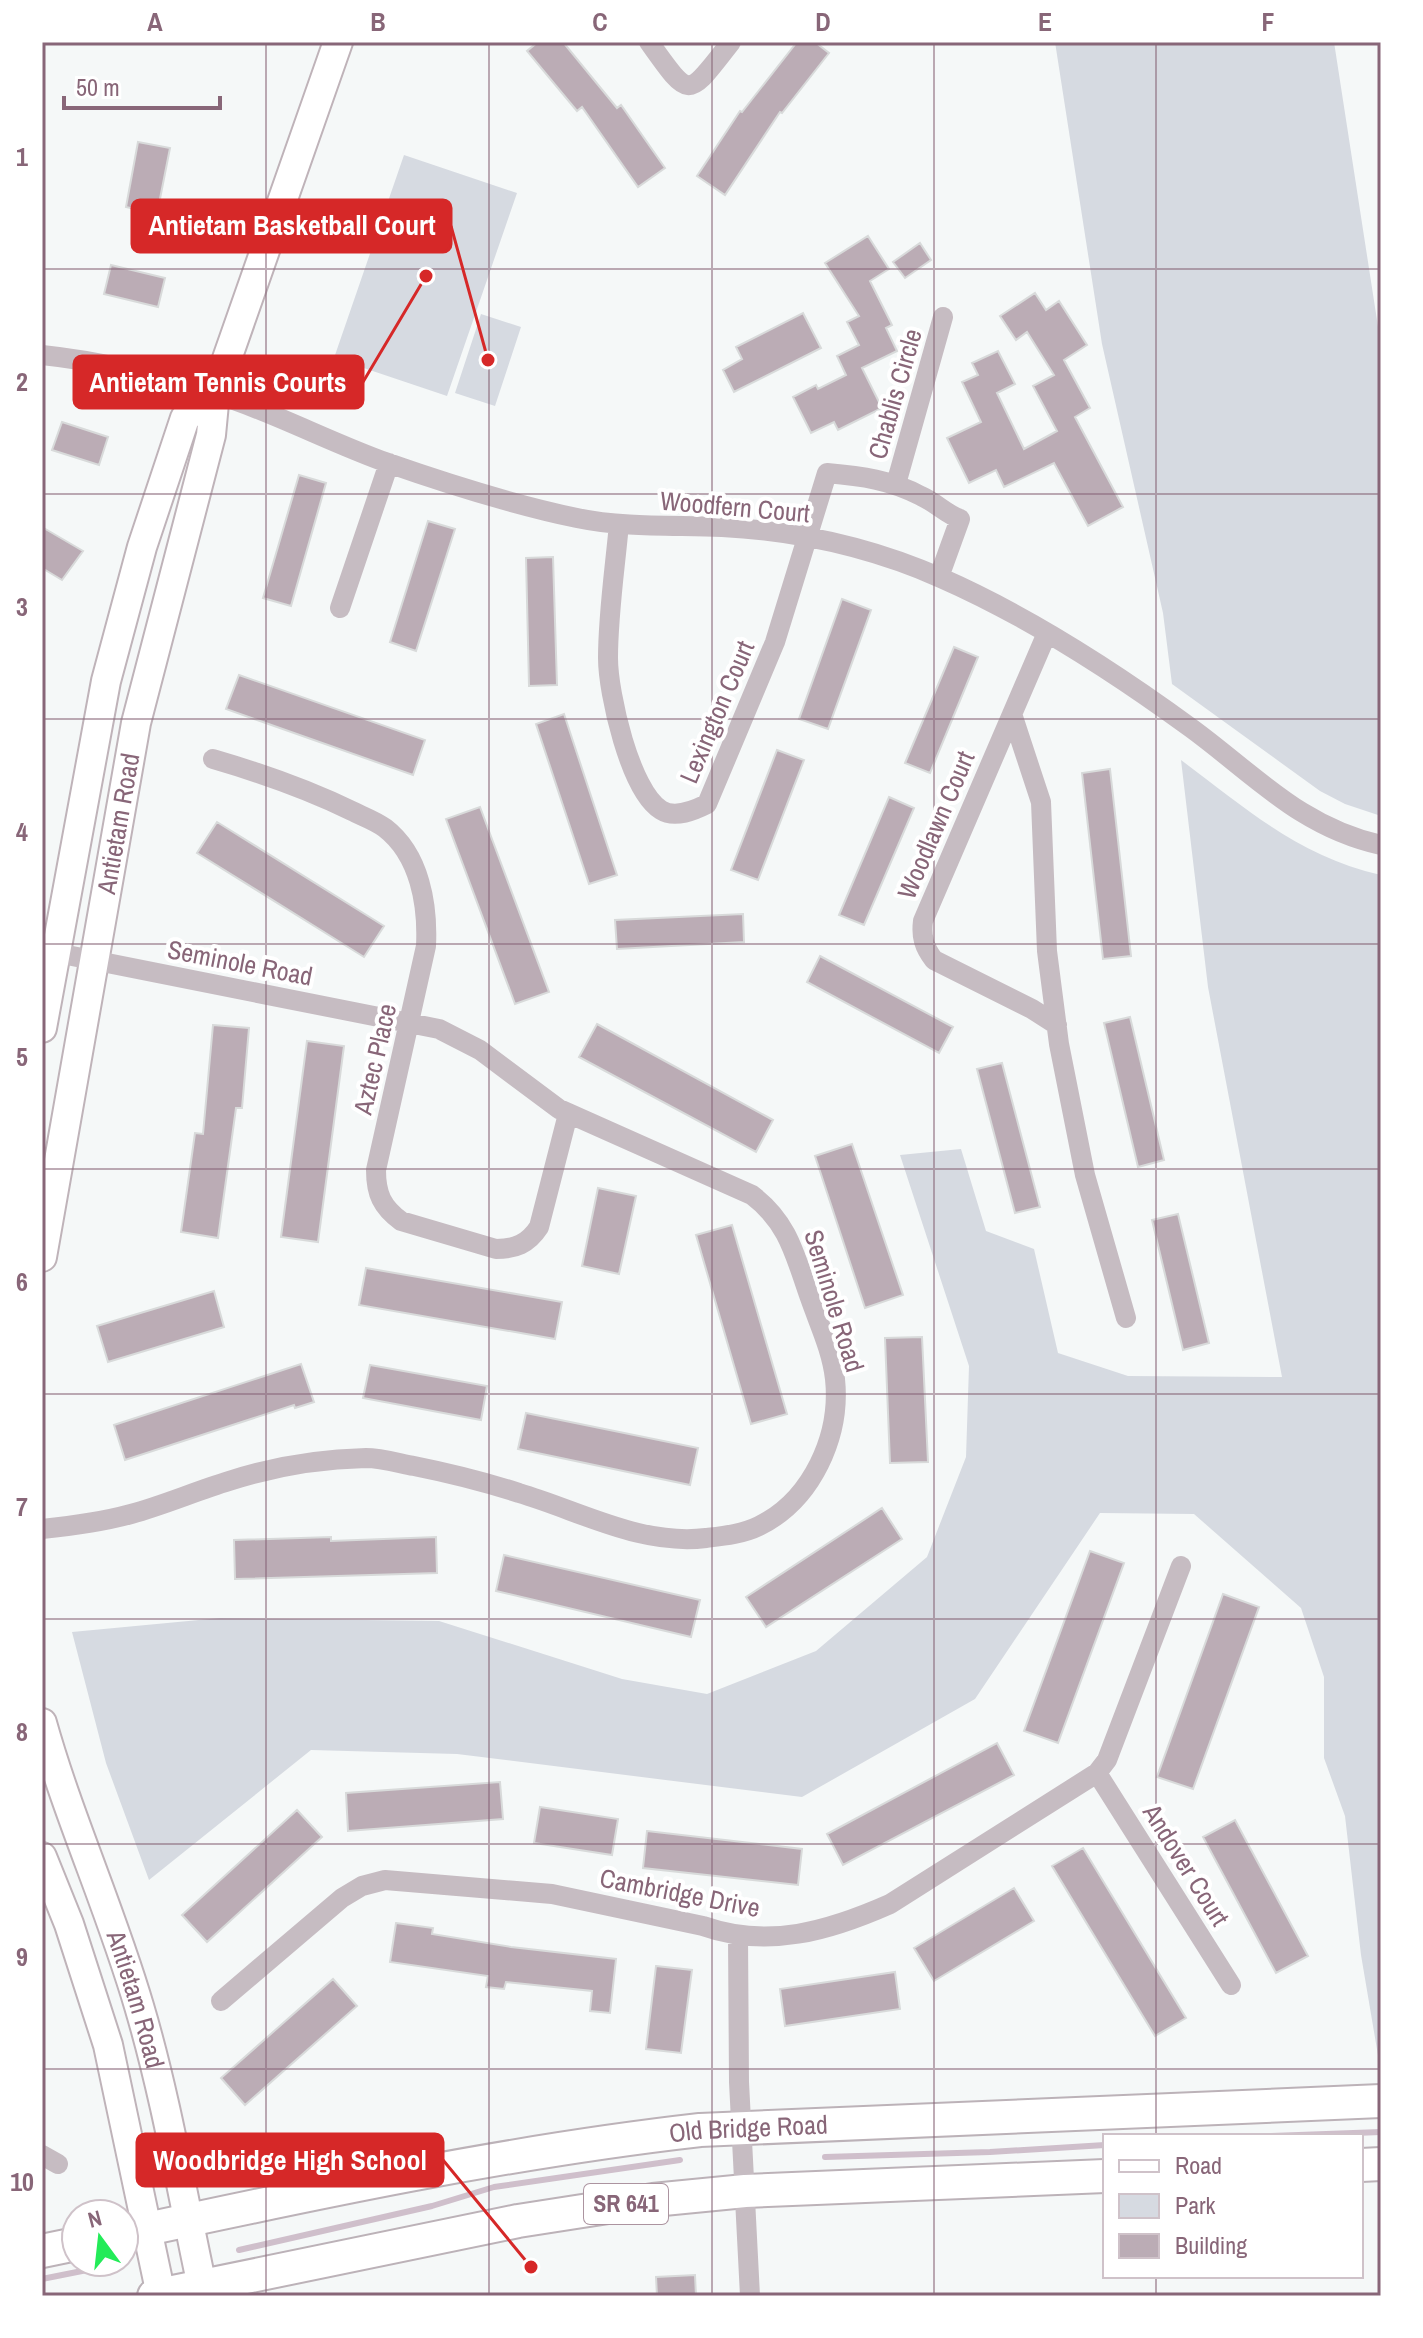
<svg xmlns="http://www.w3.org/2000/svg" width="1423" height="2338" font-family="'Archivo Narrow',sans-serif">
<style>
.green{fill:#d6dae1}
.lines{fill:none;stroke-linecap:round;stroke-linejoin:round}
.stream{stroke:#cfbfcb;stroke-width:6}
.building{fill:#bbacb5;stroke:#d8dada;stroke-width:2}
.secondary-casing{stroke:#bfb3b9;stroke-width:32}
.primary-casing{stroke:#bcb2b8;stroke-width:36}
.street{stroke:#c6bcc2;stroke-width:20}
.secondary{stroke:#fff;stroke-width:28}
.primary{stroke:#fff;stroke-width:32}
.grid{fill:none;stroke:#886678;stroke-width:2;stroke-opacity:0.55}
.labels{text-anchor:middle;stroke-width:8;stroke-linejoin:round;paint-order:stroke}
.shield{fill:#fff;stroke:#ac94a0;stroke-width:2}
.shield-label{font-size:24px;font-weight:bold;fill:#886678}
.street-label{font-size:26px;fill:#886678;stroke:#fff}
.leader{fill:none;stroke:#d62828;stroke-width:3}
.callout-dot{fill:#d62828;stroke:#fff;stroke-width:3}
.callout{fill:#d62828;stroke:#d62828;stroke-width:3}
.callout-label{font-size:28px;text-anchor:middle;font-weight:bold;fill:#fff}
.neatline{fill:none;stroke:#886678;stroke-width:3}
.grid-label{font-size:26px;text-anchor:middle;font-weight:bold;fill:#886678}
</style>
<rect width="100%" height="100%" fill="#f5f8f8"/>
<path class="green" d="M 1055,42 L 1334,42 L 1381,346 L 1381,816 L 1345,804 L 1320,791 L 1172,684 L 1163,613 L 1102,344 Z
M 404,155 L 517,193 L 447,396 L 334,358 Z
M 481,314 L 521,327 L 495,406 L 455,393 Z
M 1181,760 C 1247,809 1298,856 1381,875 L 1381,2073 L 1361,1955 L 1345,1816 L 1324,1758 L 1324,1677 L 1301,1608 L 1194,1514 L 1100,1513 L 975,1699 L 802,1797 L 457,1754 L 311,1750 L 149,1880 L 106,1763 L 72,1632 L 220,1618 L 439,1621 L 622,1679 L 707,1694 L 816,1651 L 927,1557 L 966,1457 L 969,1366 L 900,1155 L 961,1149 L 986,1231 L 1034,1249 L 1058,1353 L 1128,1376 L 1282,1377 L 1208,987 Z"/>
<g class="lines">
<path class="stream" d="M 1271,2136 L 1381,2132
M 825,2157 L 990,2152 L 1105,2145
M 239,2250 L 432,2206 L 494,2187 L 680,2160
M 42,2279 L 92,2269"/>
</g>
<path class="building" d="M 538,42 L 563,42 L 617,108 L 621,105 L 665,168 L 638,187 L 582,107 L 577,111 L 527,51 Z
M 797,42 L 815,42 L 829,53 L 782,113 L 780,112 L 725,195 L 697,176 L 740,111 L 742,112 Z
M 138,142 L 170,148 L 157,214 L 126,207 Z
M 868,236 L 889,269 L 870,281 L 892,325 L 886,328 L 897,351 L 862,368 L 882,408 L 838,430 L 834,422 L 811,433 L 793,397 L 816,385 L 818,389 L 846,375 L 837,356 L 859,345 L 847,322 L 859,316 L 825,263 Z
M 920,243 L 931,260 L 905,278 L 893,262 Z
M 111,265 L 165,278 L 158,307 L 104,294 Z
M 1035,293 L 1046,310 L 1059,301 L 1087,345 L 1064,360 L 1090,408 L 1075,417 L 1123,507 L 1088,526 L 1054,463 L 1004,487 L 996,470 L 969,483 L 947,438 L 981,422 L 962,382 L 978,375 L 972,363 L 998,351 L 1015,384 L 997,393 L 1024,449 L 1057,431 L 1033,386 L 1054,375 L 1027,332 L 1016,340 L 1000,316 Z
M 803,313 L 821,348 L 734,392 L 723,370 L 742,359 L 736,347 Z
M 62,422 L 108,437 L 99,465 L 52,450 Z
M 299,475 L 326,483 L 291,606 L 263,598 Z
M 428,521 L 455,529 L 416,651 L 390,642 Z
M 42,527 L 83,551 L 62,580 L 42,568 Z
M 553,557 L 557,685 L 529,686 L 526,558 Z
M 842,599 L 871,610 L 828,729 L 799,719 Z
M 954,647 L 978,657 L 930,773 L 905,763 Z
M 239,675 L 425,740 L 413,775 L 226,709 Z
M 564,714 L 617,875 L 589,884 L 536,724 Z
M 777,750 L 804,760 L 758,880 L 731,870 Z
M 1110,769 L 1131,956 L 1103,959 L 1082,773 Z
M 889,797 L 914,808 L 864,925 L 839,915 Z
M 480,807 L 549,992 L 515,1004 L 446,819 Z
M 217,822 L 384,926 L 364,957 L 197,853 Z
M 743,914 L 744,942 L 617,949 L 615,920 Z
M 820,956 L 953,1027 L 939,1053 L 807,982 Z
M 1130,1017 L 1164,1160 L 1138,1167 L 1104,1023 Z
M 597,1024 L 773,1120 L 756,1152 L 579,1057 Z
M 213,1025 L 249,1028 L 242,1108 L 236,1108 L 218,1238 L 181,1232 L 195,1133 L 203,1134 Z
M 307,1041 L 344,1046 L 318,1242 L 281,1237 Z
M 1002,1063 L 1040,1207 L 1015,1213 L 977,1069 Z
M 852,1144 L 903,1295 L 865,1308 L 815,1156 Z
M 598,1188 L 636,1196 L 619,1274 L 582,1266 Z
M 1178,1214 L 1209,1343 L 1183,1350 L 1152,1220 Z
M 732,1225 L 787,1414 L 751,1424 L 696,1235 Z
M 366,1268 L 562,1302 L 555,1339 L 359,1305 Z
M 214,1291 L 224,1327 L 108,1362 L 97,1326 Z
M 922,1337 L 928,1462 L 890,1463 L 885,1338 Z
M 301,1364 L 314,1402 L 295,1408 L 294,1405 L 125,1460 L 114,1425 Z
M 370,1365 L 487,1386 L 481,1420 L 363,1398 Z
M 526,1413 L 698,1448 L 690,1485 L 518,1449 Z
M 882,1508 L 902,1539 L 766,1627 L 746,1597 Z
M 331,1537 L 331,1541 L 436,1537 L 437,1573 L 235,1579 L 234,1540 Z
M 1090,1551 L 1124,1563 L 1058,1743 L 1024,1731 Z
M 504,1555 L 700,1600 L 691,1637 L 496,1591 Z
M 1223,1594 L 1259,1607 L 1193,1789 L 1157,1777 Z
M 997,1743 L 1014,1775 L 843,1865 L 827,1834 Z
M 500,1782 L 503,1819 L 348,1831 L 346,1793 Z
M 540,1807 L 618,1819 L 612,1855 L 534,1843 Z
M 297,1810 L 322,1837 L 207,1942 L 182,1915 Z
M 1235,1820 L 1308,1956 L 1276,1973 L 1203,1837 Z
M 647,1831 L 802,1849 L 798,1885 L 643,1868 Z
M 1083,1848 L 1186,2018 L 1155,2036 L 1052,1866 Z
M 1014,1888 L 1034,1921 L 934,1981 L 914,1948 Z
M 396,1923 L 433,1928 L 432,1934 L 511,1947 L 616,1959 L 610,2013 L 590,2011 L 592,1991 L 506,1982 L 504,1989 L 486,1987 L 488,1976 L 390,1962 Z
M 656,1966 L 692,1970 L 681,2053 L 646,2049 Z
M 895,1972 L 900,2009 L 785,2026 L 780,1989 Z
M 333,1979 L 357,2006 L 245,2105 L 221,2078 Z
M 695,2275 L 696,2296 L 657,2296 L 656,2277 Z"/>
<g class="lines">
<defs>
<g id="secondary">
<path d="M 42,1028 L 106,681 L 142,547 L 185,418 L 215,393"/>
<path id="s1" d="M 42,1257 L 136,723 L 211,435 L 215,393 L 338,42"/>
<path id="s2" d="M 42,1723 C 69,1819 111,1910 139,2006 C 166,2097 182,2193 202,2286"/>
<path d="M 42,1857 L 69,1924 L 108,2045 L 161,2295"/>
</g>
<g id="primary">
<path d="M 1361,2165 L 1381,2164"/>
<path id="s3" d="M 124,2234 C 314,2193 506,2152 700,2130 L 1381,2101"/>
<path d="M 42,2251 L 76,2244"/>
<path d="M 154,2296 L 518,2221 L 653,2200 L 745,2191 L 1105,2176"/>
</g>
</defs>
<use href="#secondary" class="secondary-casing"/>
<use href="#primary" class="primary-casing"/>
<path class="street" d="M 649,42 C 691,101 687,98 731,42
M 42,355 C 100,361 157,375 212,393 C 272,411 329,442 388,463 C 448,484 515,505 577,518 C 625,528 674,525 722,527 C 797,531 873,548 941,578 C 1030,617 1113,671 1191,728 C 1254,774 1300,827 1381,845
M 896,484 L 943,317
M 619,524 C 615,568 608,614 608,658 C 608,693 630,791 661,810 C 675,819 695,810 707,804 L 775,642 L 827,473 C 861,476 891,480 921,496 C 935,502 946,514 960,519 L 939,577
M 340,608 L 389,463
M 1047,633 L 923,921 C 921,937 924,947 934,960 L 1032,1009 L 1057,1025
M 1012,714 L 1041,802 L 1047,951 L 1059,1044 L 1085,1175 L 1126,1318
M 213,759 C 261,773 307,789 352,811 C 362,816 376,821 385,828 C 420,855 428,905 426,946 L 376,1170 C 376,1194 382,1207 401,1221 L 496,1249 C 515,1249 528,1244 539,1227 L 568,1114
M 42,950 L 439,1029 L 480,1050 L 559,1109 L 752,1195 C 789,1223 795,1256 810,1298 C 819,1324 832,1351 835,1379 C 841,1436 812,1500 759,1526 C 743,1534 723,1536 706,1538 C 641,1546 580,1511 519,1493 C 485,1482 449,1473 414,1466 C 398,1463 381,1458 366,1458 C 321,1459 272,1467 229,1481 C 196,1491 164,1505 131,1514 C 102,1522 72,1526 42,1529
M 1097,1773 L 1231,1985
M 738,1936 L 739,2082 L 750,2296
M 221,2001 L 342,1898 L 362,1886 L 385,1880 L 552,1894 L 703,1926 C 768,1949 829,1931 890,1904 L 1097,1773 L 1107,1760 L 1181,1566
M 42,2155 L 58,2164"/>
<use href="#secondary" class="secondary"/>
<use href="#primary" class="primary"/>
</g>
<path class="grid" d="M 266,42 L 266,2296M 489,42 L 489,2296M 712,42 L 712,2296M 934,42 L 934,2296M 1156,42 L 1156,2136M 42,269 L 1381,269M 42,494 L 1381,494M 42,719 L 1381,719M 42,944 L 1381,944M 42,1169 L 1381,1169M 42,1394 L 1381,1394M 42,1619 L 1381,1619M 42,1844 L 1381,1844M 42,2069 L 1381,2069M 1156,2276 L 1156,2296"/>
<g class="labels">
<rect class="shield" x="584" y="2184" width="84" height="40" rx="6"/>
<g class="shield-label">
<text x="626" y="2212">SR 641</text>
</g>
<g class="street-label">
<text transform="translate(895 394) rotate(-74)" y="9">Chablis Circle</text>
<text transform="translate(735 507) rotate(5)" y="9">Woodfern Court</text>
<text transform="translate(717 712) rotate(-67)" y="9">Lexington Court</text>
<text dy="9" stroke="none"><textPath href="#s1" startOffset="440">Antietam Road</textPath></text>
<text transform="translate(936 825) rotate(-67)" y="9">Woodlawn Court</text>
<text transform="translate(240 963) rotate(11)" y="9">Seminole Road</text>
<text transform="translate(375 1059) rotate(-77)" y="9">Aztec Place</text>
<text transform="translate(834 1301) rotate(73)" y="9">Seminole Road</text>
<text transform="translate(1186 1865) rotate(58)" y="9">Andover Court</text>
<text transform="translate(680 1893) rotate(11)" y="9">Cambridge Drive</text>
<text dy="9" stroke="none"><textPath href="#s2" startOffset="292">Antietam Road</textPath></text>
<text dy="9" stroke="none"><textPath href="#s3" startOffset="634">Old Bridge Road</textPath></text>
</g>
</g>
<path class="leader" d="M488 360L451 226M426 276L363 382M531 2267L443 2160"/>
<g class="callout-dot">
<circle cx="488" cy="360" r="8"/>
<circle cx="426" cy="276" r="8"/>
<circle cx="531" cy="2267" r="8"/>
</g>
<g class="callout">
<rect x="132" y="200" width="319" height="52" rx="8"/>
<rect x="74" y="356" width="289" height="52" rx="8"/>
<rect x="137" y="2134" width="306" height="52" rx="8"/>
</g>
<g class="callout-label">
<text x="292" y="235">Antietam Basketball Court</text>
<text x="218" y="392">Antietam Tennis Courts</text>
<text x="290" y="2170">Woodbridge High School</text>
</g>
<rect width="1423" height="2338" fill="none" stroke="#ffffff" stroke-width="88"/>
<rect x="1103" y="2134" width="260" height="144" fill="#ffffff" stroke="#cfc2c9" stroke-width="2"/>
<rect x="1119" y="2160" width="40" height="12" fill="#ffffff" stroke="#cfc2c9" stroke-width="2"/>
<text x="1175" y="2174" font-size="24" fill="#886678">Road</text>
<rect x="1119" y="2194" width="40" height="24" fill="#d6dae1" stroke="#cfc2c9" stroke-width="2"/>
<text x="1175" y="2214" font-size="24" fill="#886678">Park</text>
<rect x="1119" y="2234" width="40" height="24" fill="#bbacb5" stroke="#cfc2c9" stroke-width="2"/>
<text x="1175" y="2254" font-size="24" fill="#886678">Building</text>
<g transform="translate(100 2238) rotate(345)"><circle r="38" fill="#ffffff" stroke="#cfc2c9" stroke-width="2"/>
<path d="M0-6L14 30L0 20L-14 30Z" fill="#23eb58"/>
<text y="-12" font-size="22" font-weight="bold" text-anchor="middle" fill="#886678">N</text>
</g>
<path d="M64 96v12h156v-12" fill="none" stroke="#886678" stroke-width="4"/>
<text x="76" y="96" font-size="24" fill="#886678" stroke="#ffffff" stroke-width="6" paint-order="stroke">50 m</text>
<rect x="44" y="44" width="1335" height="2250" class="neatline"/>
<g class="grid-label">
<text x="155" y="31">A</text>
<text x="378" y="31">B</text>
<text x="600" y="31">C</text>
<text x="823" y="31">D</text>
<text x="1045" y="31">E</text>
<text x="1268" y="31">F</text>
<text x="22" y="166">1</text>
<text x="22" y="391">2</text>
<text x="22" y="616">3</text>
<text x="22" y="841">4</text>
<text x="22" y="1066">5</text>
<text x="22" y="1291">6</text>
<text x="22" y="1516">7</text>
<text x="22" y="1741">8</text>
<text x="22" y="1966">9</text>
<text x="22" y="2191">10</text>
</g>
</svg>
